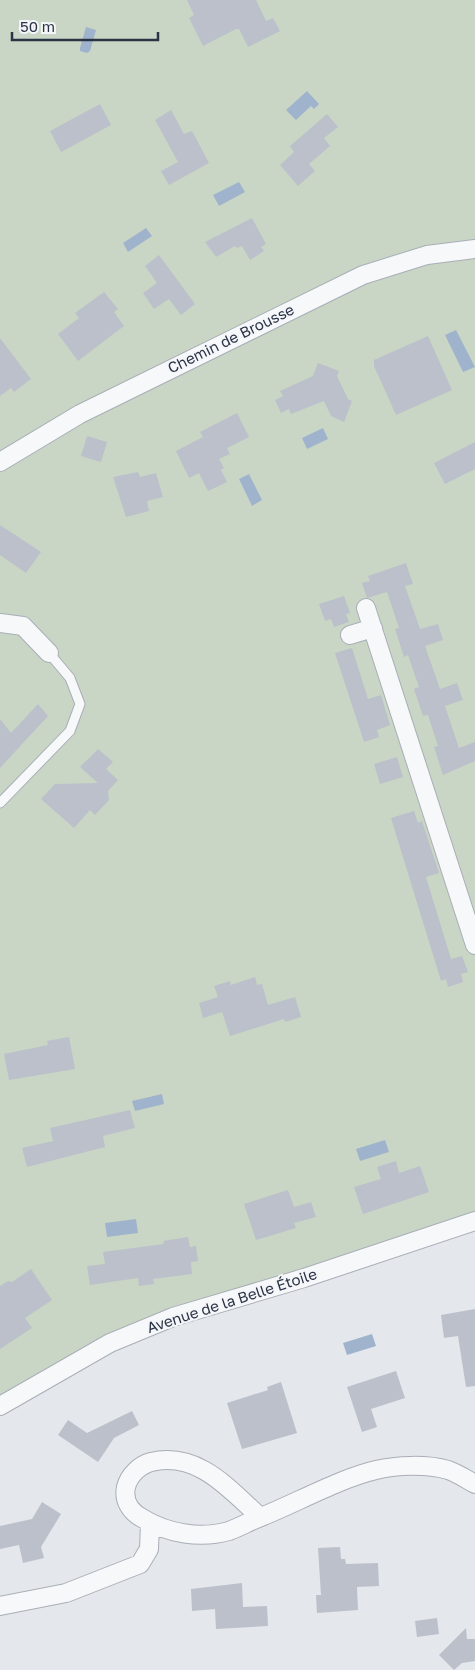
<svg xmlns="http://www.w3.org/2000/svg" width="475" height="1670" font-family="'Golos Text',sans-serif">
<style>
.green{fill:#c9d6c5}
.water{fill:#9fb4cc}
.building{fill:#bbc0ca}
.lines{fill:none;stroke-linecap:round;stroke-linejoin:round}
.service-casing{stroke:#a9aeb7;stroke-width:11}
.minor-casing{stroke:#a9aeb7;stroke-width:20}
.service{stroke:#f7f8fa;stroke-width:9}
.minor{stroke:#f7f8fa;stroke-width:18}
.labels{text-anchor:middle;stroke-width:4;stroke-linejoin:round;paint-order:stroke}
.street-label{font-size:15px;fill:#2b3445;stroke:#f4f6f9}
</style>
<rect width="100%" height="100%" fill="#e4e7ec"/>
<path class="green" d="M 0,0 L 475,0 L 475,1221 L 173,1317 L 0,1405 Z"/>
<path class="water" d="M 86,27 L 96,30 L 90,51 L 87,53 L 80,51 L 80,48 Z
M 307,91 L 319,104 L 314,109 L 311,106 L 296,120 L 286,110 Z
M 239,182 L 245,192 L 219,206 L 213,195 Z
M 146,228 L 152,236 L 128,252 L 123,243 Z
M 456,330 L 475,367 L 463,372 L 445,335 Z
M 323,428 L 328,439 L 307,449 L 302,438 Z
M 249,474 L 262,500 L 252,506 L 239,479 Z
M 162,1094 L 164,1104 L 135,1111 L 132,1101 Z
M 385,1140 L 389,1152 L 360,1161 L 356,1149 Z
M 136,1219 L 138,1233 L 107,1237 L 105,1223 Z
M 372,1334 L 376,1346 L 347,1355 L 343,1343 Z"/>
<path class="building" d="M 187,0 L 256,0 L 266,21 L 273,18 L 280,31 L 248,47 L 239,29 L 236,29 L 203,46 L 189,18 L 194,15 Z
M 100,104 L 111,125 L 61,152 L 50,131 Z
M 171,110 L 184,134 L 192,131 L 209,163 L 169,185 L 161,171 L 178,162 L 155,120 Z
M 327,114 L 338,127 L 324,138 L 330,146 L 309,164 L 315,171 L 298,186 L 280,165 L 294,152 L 290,146 Z
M 252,218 L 266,244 L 261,247 L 264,251 L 250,260 L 242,246 L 237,248 L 235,246 L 216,257 L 205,242 Z
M 159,255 L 195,304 L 181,315 L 169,299 L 154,309 L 143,293 L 157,283 L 145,266 Z
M 104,292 L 118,309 L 114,312 L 124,326 L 78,361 L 58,334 L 79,318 L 75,313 Z
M 428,336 L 452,390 L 396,415 L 374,366 L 374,360 Z
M 0,338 L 31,379 L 14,392 L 11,388 L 0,396 Z
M 318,363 L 339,371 L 337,376 L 348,399 L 352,401 L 344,422 L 331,416 L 324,401 L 291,414 L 289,409 L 281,413 L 275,400 L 283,396 L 280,391 L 313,376 Z
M 237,413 L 249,437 L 227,448 L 230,454 L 219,459 L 224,468 L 221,470 L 227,482 L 208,491 L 199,473 L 189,478 L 176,451 L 203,437 L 200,432 Z
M 87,436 L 107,442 L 101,462 L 81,456 Z
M 475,442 L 475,469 L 445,484 L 434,463 Z
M 138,472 L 140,477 L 156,473 L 163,497 L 147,501 L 149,511 L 126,517 L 113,477 Z
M 0,525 L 41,552 L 26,573 L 0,555 Z
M 406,563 L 413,584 L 405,586 L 420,629 L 438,624 L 443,640 L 425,646 L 440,689 L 457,683 L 463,700 L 445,706 L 459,748 L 475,742 L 475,761 L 443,775 L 434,747 L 438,746 L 428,715 L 423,716 L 414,689 L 419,687 L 408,655 L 404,657 L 395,629 L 399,628 L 387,592 L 367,598 L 362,583 L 370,581 L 368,576 Z
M 344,596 L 350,613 L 346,614 L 349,622 L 334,627 L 331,619 L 325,621 L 319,604 Z
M 352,648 L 368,699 L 381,695 L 390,725 L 377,730 L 379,737 L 364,742 L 335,653 Z
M 38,704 L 48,716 L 0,768 L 0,719 L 11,733 Z
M 98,749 L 113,762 L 106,769 L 118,780 L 108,791 L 109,800 L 95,815 L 90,810 L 74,828 L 41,799 L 55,784 L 98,783 L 80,767 Z
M 397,757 L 403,777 L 380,784 L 374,764 Z
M 414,811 L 418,823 L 422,821 L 439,873 L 426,877 L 451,959 L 462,956 L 468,972 L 461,974 L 463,982 L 448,987 L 446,979 L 441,981 L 391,818 Z
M 255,977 L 257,985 L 262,984 L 268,1005 L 295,997 L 301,1017 L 285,1022 L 284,1019 L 230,1036 L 222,1012 L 203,1018 L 199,1003 L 218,997 L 214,986 L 230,981 L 231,985 Z
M 69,1037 L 75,1069 L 9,1080 L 4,1054 L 48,1045 L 47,1041 Z
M 130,1110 L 135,1128 L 103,1136 L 105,1147 L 27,1167 L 22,1148 L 53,1141 L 50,1128 Z
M 396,1161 L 399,1173 L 420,1166 L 429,1192 L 363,1214 L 354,1187 L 381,1179 L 377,1167 Z
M 288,1190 L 294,1207 L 311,1202 L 316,1217 L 294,1223 L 296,1228 L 256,1240 L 244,1204 Z
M 188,1237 L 190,1247 L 196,1246 L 198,1261 L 191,1262 L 192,1274 L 153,1279 L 154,1284 L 139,1286 L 138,1278 L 90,1285 L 87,1266 L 105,1264 L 103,1252 L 164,1244 L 163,1241 Z
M 31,1269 L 52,1300 L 25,1318 L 32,1328 L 0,1349 L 0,1286 L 8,1281 L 12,1282 Z
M 475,1309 L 475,1386 L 466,1387 L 458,1336 L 444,1338 L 441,1315 Z
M 396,1371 L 405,1398 L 371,1409 L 377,1427 L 362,1432 L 347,1387 Z
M 281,1382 L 297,1433 L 242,1449 L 227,1403 L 268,1390 L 267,1387 Z
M 132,1411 L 139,1425 L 114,1438 L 98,1462 L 58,1435 L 68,1420 L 87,1433 Z
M 42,1502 L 61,1514 L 41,1547 L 44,1558 L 23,1563 L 19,1545 L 0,1549 L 0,1526 L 32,1519 Z
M 340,1547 L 341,1559 L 345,1559 L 346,1564 L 378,1563 L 379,1586 L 357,1587 L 358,1610 L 317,1613 L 316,1595 L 321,1595 L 318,1548 Z
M 242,1583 L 243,1607 L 267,1606 L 268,1626 L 216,1629 L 215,1609 L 192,1611 L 191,1589 Z
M 437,1618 L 439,1634 L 417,1637 L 415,1621 Z
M 466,1628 L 467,1639 L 475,1639 L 475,1661 L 462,1663 L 454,1670 L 439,1655 Z"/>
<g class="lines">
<defs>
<path id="service" d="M 0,803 L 70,731 L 80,704 L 70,678 L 49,653"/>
<path id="minor" d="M 0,462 L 80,414 L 363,275 L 427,255 L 475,249
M 366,608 L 475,945
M 0,623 L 23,626 L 49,653
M 350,635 L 373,628
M 0,1406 L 110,1343 L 173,1317 L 304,1278 L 475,1221
M 260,1517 C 229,1489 198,1451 151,1462 C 140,1465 129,1475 126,1487 C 123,1501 131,1512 142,1518 C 168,1534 201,1539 229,1531 C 240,1527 250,1521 261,1517 C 296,1503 341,1478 376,1470 C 397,1465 427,1464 448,1470 C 457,1473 466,1479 475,1484
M 0,1606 L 66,1593 L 140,1564 L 149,1549 L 150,1523"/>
</defs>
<use href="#service" class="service-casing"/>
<use href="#minor" class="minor-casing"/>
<use href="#service" class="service"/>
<use href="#minor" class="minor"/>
</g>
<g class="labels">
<g class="street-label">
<text transform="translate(231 339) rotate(-26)" y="5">Chemin de Brousse</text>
<text transform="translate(232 1301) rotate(-18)" y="5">Avenue de la Belle Étoile</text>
</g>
</g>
<path d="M12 32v8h146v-8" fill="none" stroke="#2b3445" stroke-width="2.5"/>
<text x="20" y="32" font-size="15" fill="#2b3445" stroke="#f4f6f9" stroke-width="4" paint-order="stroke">50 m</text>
</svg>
